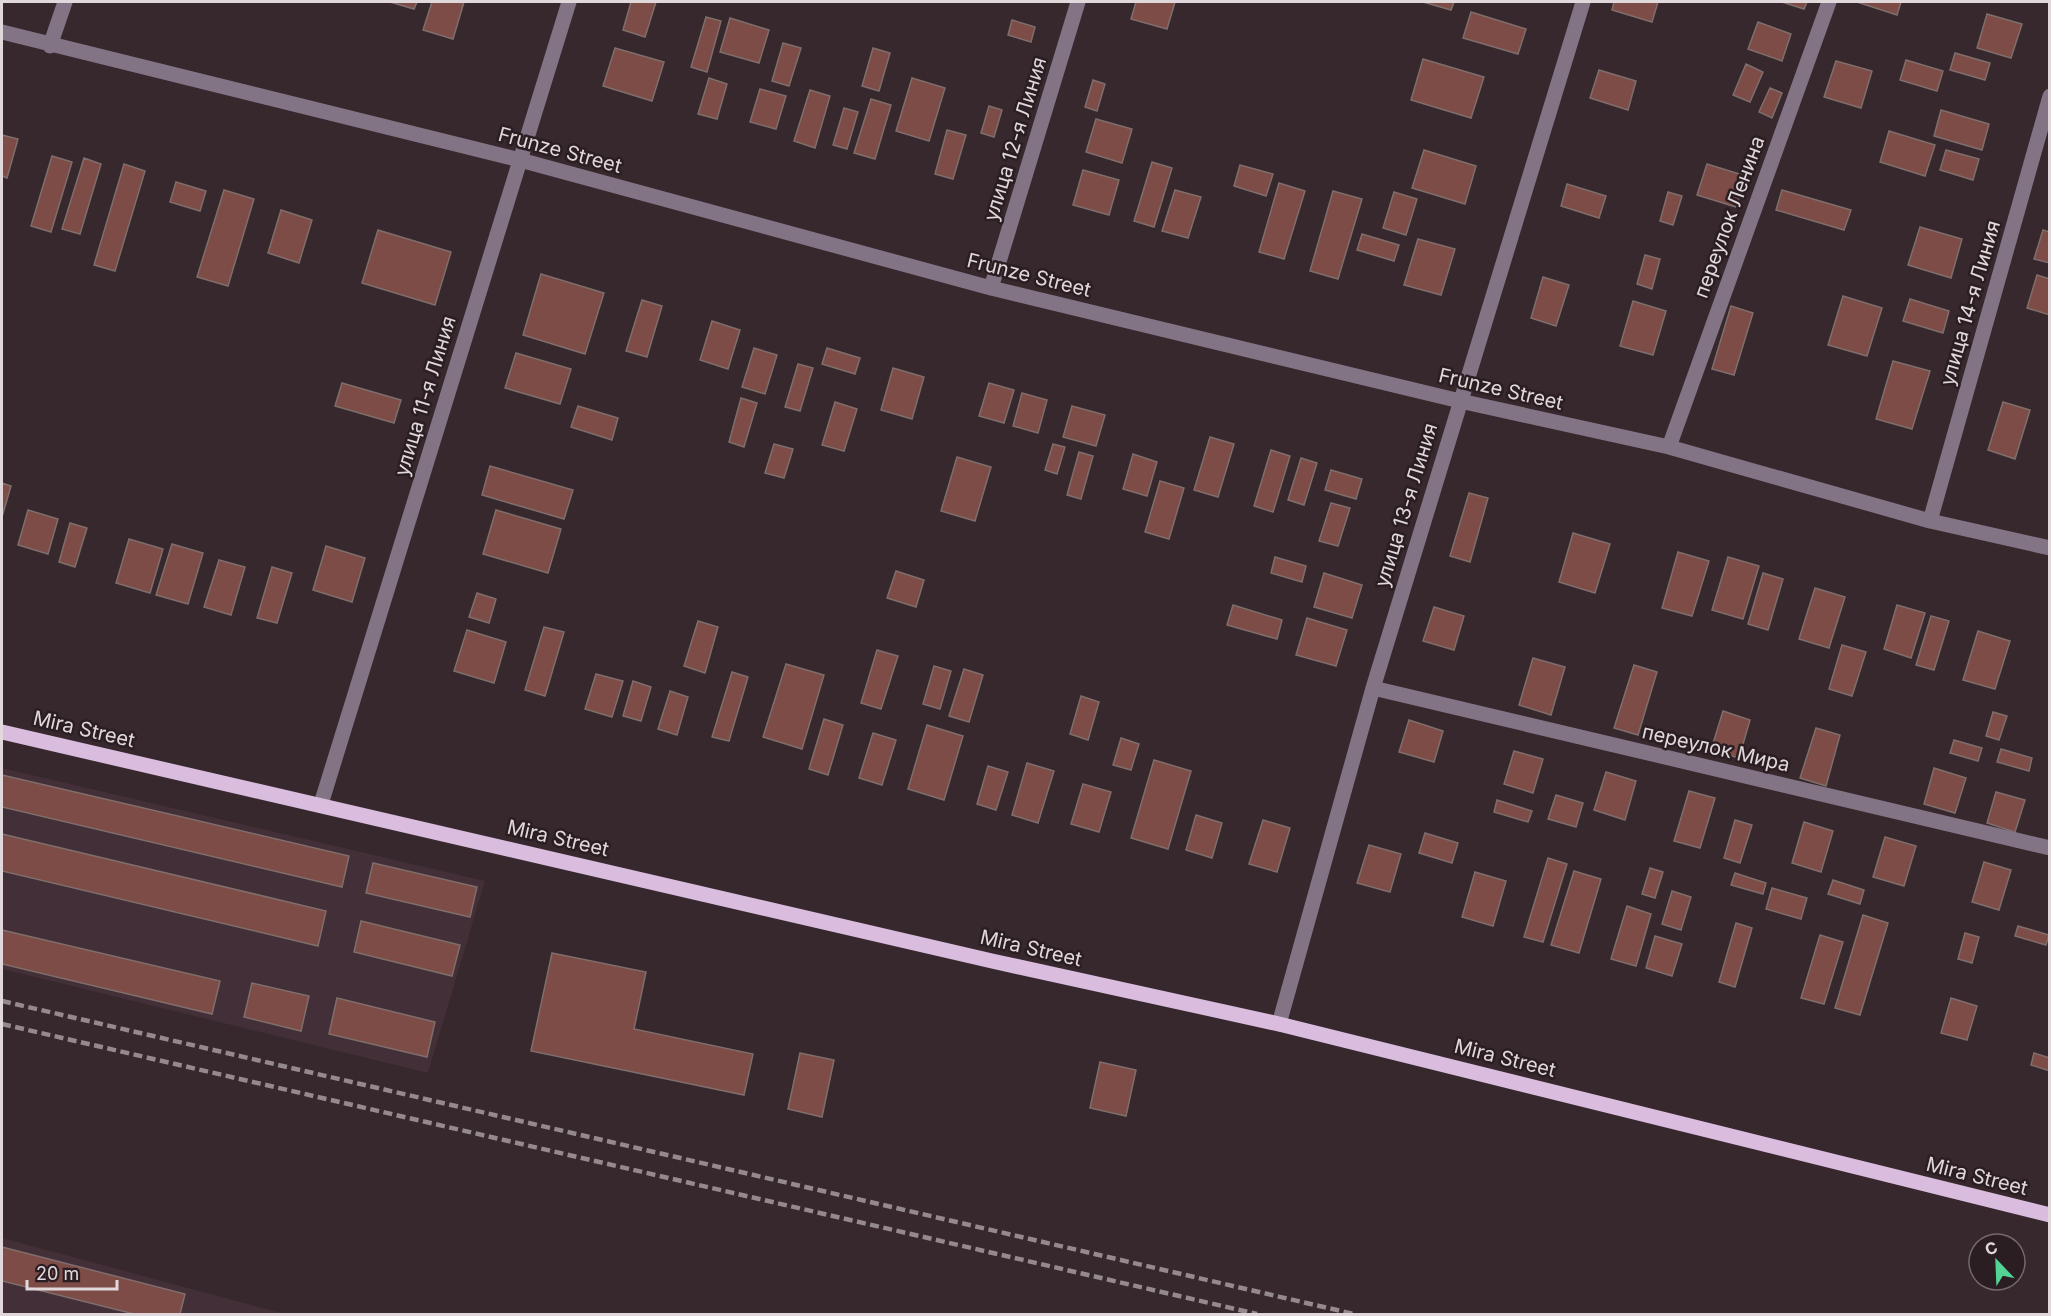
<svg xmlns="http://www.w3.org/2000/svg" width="2051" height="1316" font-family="Inter,sans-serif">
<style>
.built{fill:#432f37}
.building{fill:#7d4c46;stroke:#7f6e6c;stroke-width:1.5}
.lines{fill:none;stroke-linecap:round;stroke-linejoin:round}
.minor{stroke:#827485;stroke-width:15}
.major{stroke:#d9bcde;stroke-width:15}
.rail{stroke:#94898c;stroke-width:4.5;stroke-dasharray:9 4.5;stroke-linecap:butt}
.labels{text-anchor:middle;stroke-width:5;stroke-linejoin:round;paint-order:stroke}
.street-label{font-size:20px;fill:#e1d8db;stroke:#2b1e23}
</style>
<rect width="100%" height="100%" fill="#36282d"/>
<path class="built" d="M 2,768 L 485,881 L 428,1073 L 2,969 Z
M 2,1238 L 285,1314 L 2,1314 Z"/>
<path class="building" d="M 390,2 L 417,2 L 414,9 Z
M 432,2 L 464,2 L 453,39 L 423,30 Z
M 631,2 L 656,2 L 645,37 L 623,30 Z
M 1136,2 L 1175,2 L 1167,29 L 1131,19 Z
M 1423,2 L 1454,2 L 1451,10 Z
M 1614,2 L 1658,2 L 1652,22 L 1612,10 Z
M 1782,2 L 1807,2 L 1804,9 Z
M 1857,2 L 1901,2 L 1897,15 Z
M 1471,12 L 1526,29 L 1518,54 L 1463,38 Z
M 1987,14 L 2022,24 L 2011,58 L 1977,48 Z
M 706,17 L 721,21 L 707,72 L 691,67 Z
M 730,18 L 769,30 L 759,63 L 720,52 Z
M 1012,20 L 1035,27 L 1031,42 L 1008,35 Z
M 1758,22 L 1791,34 L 1782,61 L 1748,49 Z
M 783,43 L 801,48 L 789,86 L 772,81 Z
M 615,48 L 664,62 L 652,101 L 603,86 Z
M 873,48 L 890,53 L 879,91 L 862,86 Z
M 1955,53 L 1990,63 L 1985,80 L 1950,70 Z
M 1423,59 L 1484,77 L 1471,118 L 1411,100 Z
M 1906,60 L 1943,71 L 1937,91 L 1900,80 Z
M 1836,61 L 1872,71 L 1861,108 L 1824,97 Z
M 1746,64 L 1763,72 L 1750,102 L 1733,95 Z
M 1599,70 L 1636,81 L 1628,110 L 1590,98 Z
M 709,78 L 727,84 L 717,119 L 698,114 Z
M 912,78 L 945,88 L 929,141 L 896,131 Z
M 1093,80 L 1105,84 L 1097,111 L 1085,107 Z
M 1770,88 L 1782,93 L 1772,118 L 1759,112 Z
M 760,89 L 786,96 L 776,129 L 750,122 Z
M 810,90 L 830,96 L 815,148 L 794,141 Z
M 871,99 L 891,105 L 875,159 L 854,153 Z
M 989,106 L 1002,110 L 994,137 L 981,133 Z
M 844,108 L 858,112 L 847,149 L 833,145 Z
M 1941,110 L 1989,124 L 1982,150 L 1934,136 Z
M 1096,119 L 1132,129 L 1122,163 L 1086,152 Z
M 947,130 L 966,135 L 953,179 L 935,174 Z
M 1889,131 L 1935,145 L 1925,176 L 1880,162 Z
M 2,135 L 18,139 L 7,178 L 2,176 Z
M 1424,150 L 1476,166 L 1465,204 L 1412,188 Z
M 1946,150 L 1979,159 L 1973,180 L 1940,170 Z
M 52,156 L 72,162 L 51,232 L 31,226 Z
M 84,158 L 101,164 L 80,234 L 62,229 Z
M 1152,162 L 1172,168 L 1154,227 L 1134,221 Z
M 124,164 L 145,171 L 115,271 L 94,265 Z
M 1707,164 L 1746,176 L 1736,207 L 1697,195 Z
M 1240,165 L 1273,174 L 1266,196 L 1234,186 Z
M 1083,170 L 1119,180 L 1109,215 L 1073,205 Z
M 176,182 L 206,191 L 200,211 L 170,202 Z
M 1279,183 L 1305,191 L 1284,259 L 1259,252 Z
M 1567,184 L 1606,196 L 1599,218 L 1561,206 Z
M 224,190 L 254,199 L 228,286 L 197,277 Z
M 1175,190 L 1201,197 L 1188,238 L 1162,231 Z
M 1782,190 L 1851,210 L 1844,230 L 1776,210 Z
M 1333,191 L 1362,199 L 1338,279 L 1310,271 Z
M 1394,192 L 1417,199 L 1406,235 L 1383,228 Z
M 1668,192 L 1682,196 L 1673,225 L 1660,221 Z
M 281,210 L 312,220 L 299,263 L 268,253 Z
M 1920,227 L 1962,239 L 1951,278 L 1908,265 Z
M 378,230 L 451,252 L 435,305 L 362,283 Z
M 2043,230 L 2050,232 L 2050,263 L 2034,259 Z
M 1362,234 L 1399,245 L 1394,261 L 1357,250 Z
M 1418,239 L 1455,249 L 1441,295 L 1404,285 Z
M 1645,255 L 1660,259 L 1652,289 L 1637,284 Z
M 541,274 L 604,293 L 585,354 L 523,335 Z
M 2037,275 L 2050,279 L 2050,315 L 2027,308 Z
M 1543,277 L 1569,285 L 1556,326 L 1531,318 Z
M 1843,296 L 1882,308 L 1867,356 L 1828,345 Z
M 1910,299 L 1949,311 L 1943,333 L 1903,321 Z
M 642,300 L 662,306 L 647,357 L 626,351 Z
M 1633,301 L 1666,311 L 1653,355 L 1620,346 Z
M 1731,306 L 1753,313 L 1734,375 L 1712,369 Z
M 712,321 L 740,330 L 728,369 L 700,360 Z
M 754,348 L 777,355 L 765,394 L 742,387 Z
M 827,348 L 860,358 L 855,374 L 822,364 Z
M 516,353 L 571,369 L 560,404 L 505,388 Z
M 1893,361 L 1930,371 L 1912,429 L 1876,419 Z
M 798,364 L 813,368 L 800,411 L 785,407 Z
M 893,368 L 924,377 L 912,419 L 881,410 Z
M 342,383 L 401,400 L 394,423 L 335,406 Z
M 989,383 L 1014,390 L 1004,423 L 979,416 Z
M 1022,393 L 1047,400 L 1038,433 L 1013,426 Z
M 741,398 L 757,403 L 744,447 L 729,442 Z
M 835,402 L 857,409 L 844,451 L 822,445 Z
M 2003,402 L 2030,410 L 2015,459 L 1988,450 Z
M 578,406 L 618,418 L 612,440 L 571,427 Z
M 1072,406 L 1105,415 L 1096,446 L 1063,437 Z
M 1210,437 L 1234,444 L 1218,497 L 1194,490 Z
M 774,444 L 793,449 L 784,478 L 765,473 Z
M 1053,444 L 1065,447 L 1057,474 L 1045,470 Z
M 1271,450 L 1290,456 L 1273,512 L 1254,506 Z
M 1079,452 L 1093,456 L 1081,499 L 1067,495 Z
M 1133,454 L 1157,462 L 1147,496 L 1123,489 Z
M 957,457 L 991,467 L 975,521 L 941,511 Z
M 1301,458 L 1317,463 L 1304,505 L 1288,500 Z
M 490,466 L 573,490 L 564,519 L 482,495 Z
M 1331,470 L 1362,479 L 1356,499 L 1325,490 Z
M 1160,481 L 1184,488 L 1169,539 L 1145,532 Z
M 2,483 L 11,486 L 2,517 Z
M 1469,493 L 1488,498 L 1470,562 L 1450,556 Z
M 1331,503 L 1350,508 L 1338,546 L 1319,541 Z
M 28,510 L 58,519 L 48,554 L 18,545 Z
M 496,510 L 561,529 L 548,573 L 483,554 Z
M 70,523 L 87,528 L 75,567 L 59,562 Z
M 1573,533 L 1610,544 L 1595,593 L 1559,582 Z
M 129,539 L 163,549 L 150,593 L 116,583 Z
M 172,544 L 203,553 L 188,604 L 156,595 Z
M 326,546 L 365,558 L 352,602 L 313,590 Z
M 1678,552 L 1709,561 L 1692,616 L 1662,608 Z
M 1275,557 L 1306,566 L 1302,582 L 1271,573 Z
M 1728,557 L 1759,566 L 1743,619 L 1712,610 Z
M 219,560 L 245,567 L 231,615 L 204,607 Z
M 272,567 L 292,573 L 277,623 L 257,618 Z
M 896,571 L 924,580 L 916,607 L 887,598 Z
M 1324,573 L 1362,585 L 1352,618 L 1314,607 Z
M 1763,573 L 1783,579 L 1768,630 L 1748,624 Z
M 1815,588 L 1845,597 L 1829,648 L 1799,639 Z
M 477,593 L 496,599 L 489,623 L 469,617 Z
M 1233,605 L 1282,620 L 1277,639 L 1227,625 Z
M 1897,605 L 1925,613 L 1911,658 L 1884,649 Z
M 1434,607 L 1464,616 L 1454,650 L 1423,641 Z
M 1931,616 L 1949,621 L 1934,670 L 1916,665 Z
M 1307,618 L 1347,630 L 1336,666 L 1296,655 Z
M 698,621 L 718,627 L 705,673 L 684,666 Z
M 544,627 L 564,632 L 545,696 L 525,690 Z
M 467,630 L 506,642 L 494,683 L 454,671 Z
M 1978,631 L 2010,641 L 1995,689 L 1963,680 Z
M 1842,645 L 1866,652 L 1852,696 L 1829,689 Z
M 877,650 L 898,656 L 881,709 L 861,703 Z
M 1533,658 L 1565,667 L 1551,715 L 1519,705 Z
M 786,664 L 824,675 L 802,749 L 763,737 Z
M 1634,665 L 1657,672 L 1638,735 L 1614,728 Z
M 934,666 L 951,671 L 940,709 L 923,704 Z
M 964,669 L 983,675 L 969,722 L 949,716 Z
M 732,672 L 748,677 L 729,741 L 712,737 Z
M 596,674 L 623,681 L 612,717 L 585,709 Z
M 633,681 L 651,687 L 641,721 L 623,716 Z
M 670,691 L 688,697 L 677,735 L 658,729 Z
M 1081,696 L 1099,702 L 1088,740 L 1070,734 Z
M 1723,711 L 1750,720 L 1739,758 L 1711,750 Z
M 1993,712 L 2007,716 L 1999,740 L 1986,736 Z
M 824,719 L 843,725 L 828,775 L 809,769 Z
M 1409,720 L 1443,731 L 1434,762 L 1399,752 Z
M 927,725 L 963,736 L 944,800 L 908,789 Z
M 1816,728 L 1840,735 L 1826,786 L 1800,778 Z
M 873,733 L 896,740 L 882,785 L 859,778 Z
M 1121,738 L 1139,744 L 1131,770 L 1113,765 Z
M 1954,740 L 1982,748 L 1978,761 L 1950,753 Z
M 2001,749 L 2032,758 L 2029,771 L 1997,762 Z
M 1514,751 L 1543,759 L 1533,793 L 1504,784 Z
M 1154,760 L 1191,771 L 1168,849 L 1131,838 Z
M 1027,763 L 1054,771 L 1038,823 L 1012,815 Z
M 988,766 L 1008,772 L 996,810 L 977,804 Z
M 1934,768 L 1966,778 L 1955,813 L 1924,804 Z
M 1606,772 L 1636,781 L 1625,820 L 1594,810 Z
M 2,775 L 349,856 L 342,887 L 2,807 Z
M 1083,784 L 1111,792 L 1099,832 L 1071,824 Z
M 1689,791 L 1715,798 L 1700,848 L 1674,841 Z
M 1996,792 L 2025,800 L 2015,832 L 1987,823 Z
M 1556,795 L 1583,803 L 1576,827 L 1548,819 Z
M 1497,800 L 1532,811 L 1528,822 L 1494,812 Z
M 1196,815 L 1222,823 L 1212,858 L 1186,850 Z
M 1263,820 L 1290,828 L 1277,872 L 1249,864 Z
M 1735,820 L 1752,825 L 1740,863 L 1724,858 Z
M 1804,822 L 1833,831 L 1821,872 L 1792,863 Z
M 1425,833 L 1458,843 L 1452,863 L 1419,853 Z
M 2,834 L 326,911 L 318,946 L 2,871 Z
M 1885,837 L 1916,846 L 1904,886 L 1873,877 Z
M 1369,845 L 1401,854 L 1390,892 L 1357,883 Z
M 1548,858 L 1567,864 L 1543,942 L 1524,937 Z
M 1984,862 L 2011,870 L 1999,910 L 1972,902 Z
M 373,863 L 477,887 L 470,917 L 366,893 Z
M 1650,868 L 1663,872 L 1655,898 L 1642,894 Z
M 1574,871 L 1601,879 L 1579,953 L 1551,945 Z
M 1475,872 L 1506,881 L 1493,926 L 1462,917 Z
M 1735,873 L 1766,883 L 1763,894 L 1731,885 Z
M 1833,880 L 1864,890 L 1860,904 L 1828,894 Z
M 1772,888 L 1807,898 L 1801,919 L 1766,909 Z
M 1672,891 L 1691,897 L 1681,930 L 1662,924 Z
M 1627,906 L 1651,914 L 1636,966 L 1611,959 Z
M 1863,915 L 1888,923 L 1860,1015 L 1835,1008 Z
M 361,921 L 460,945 L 452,976 L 354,952 Z
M 1736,923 L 1752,928 L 1735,987 L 1719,982 Z
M 2018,926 L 2049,935 L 2046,945 L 2015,936 Z
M 2,930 L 220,981 L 212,1014 L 2,964 Z
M 1965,933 L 1979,937 L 1972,963 L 1958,959 Z
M 1820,935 L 1843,942 L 1824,1004 L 1801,998 Z
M 1655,936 L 1682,944 L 1672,976 L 1646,968 Z
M 552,953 L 646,972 L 634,1029 L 753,1054 L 744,1095 L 531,1051 Z
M 252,983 L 309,996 L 301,1031 L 244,1017 Z
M 337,998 L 435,1022 L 427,1057 L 329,1034 Z
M 1951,998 L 1977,1006 L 1967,1040 L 1941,1033 Z
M 800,1053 L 834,1060 L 822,1117 L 788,1109 Z
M 2034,1053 L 2050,1058 L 2050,1071 L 2031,1065 Z
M 1100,1062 L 1136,1070 L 1126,1116 L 1090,1108 Z
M 2,1247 L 185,1294 L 180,1314 L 134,1314 L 2,1281 Z"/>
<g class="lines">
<path class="minor" d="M 2,32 L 520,160 L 991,288 L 1460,401 L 1669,447 L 1930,521 L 2050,548
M 50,46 L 65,2
M 991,288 L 1078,2
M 1669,447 L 1829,2
M 1930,521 L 2050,96
M 1373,688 L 2050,848
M 321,804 L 569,2
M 1279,1024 L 1373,688 L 1583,2"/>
<path class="major" d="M 2,732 L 992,961 L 1279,1024 L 2050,1215"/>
<path class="rail" d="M 2,1001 L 1354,1314
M 2,1024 L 1257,1314"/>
</g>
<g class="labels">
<g class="street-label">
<text transform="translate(1015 139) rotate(-73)" y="7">улица 12-я Линия</text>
<text transform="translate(560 150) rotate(15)" y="7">Frunze Street</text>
<text transform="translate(1729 217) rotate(-70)" y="7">переулок Ленина</text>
<text transform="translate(1029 275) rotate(14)" y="7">Frunze Street</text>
<text transform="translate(1970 303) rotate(-74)" y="7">улица 14-я Линия</text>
<text transform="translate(1501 389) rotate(13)" y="7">Frunze Street</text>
<text transform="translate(425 396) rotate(-73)" y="7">улица 11-я Линия</text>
<text transform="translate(1406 505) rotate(-73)" y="7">улица 13-я Линия</text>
<text transform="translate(84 729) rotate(13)" y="7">Mira Street</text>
<text transform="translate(1716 748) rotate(13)" y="7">переулок Мира</text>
<text transform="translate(558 838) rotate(13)" y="7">Mira Street</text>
<text transform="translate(1031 948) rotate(13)" y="7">Mira Street</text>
<text transform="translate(1505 1058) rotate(14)" y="7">Mira Street</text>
<text transform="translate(1977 1176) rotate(14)" y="7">Mira Street</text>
</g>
</g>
<rect width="2051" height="1316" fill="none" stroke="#e1d8db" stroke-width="6"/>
<g transform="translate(1997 1262) rotate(337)"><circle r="28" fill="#2b1e23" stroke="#74686d" stroke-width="1.5"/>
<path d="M0-4.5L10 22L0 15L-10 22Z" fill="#53d396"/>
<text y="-9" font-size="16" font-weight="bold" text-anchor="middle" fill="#e1d8db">С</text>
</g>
<path d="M27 1280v9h90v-9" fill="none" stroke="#e1d8db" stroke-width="3"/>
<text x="36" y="1280" font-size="18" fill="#e1d8db" stroke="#2b1e23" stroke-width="4.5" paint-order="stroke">20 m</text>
</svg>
